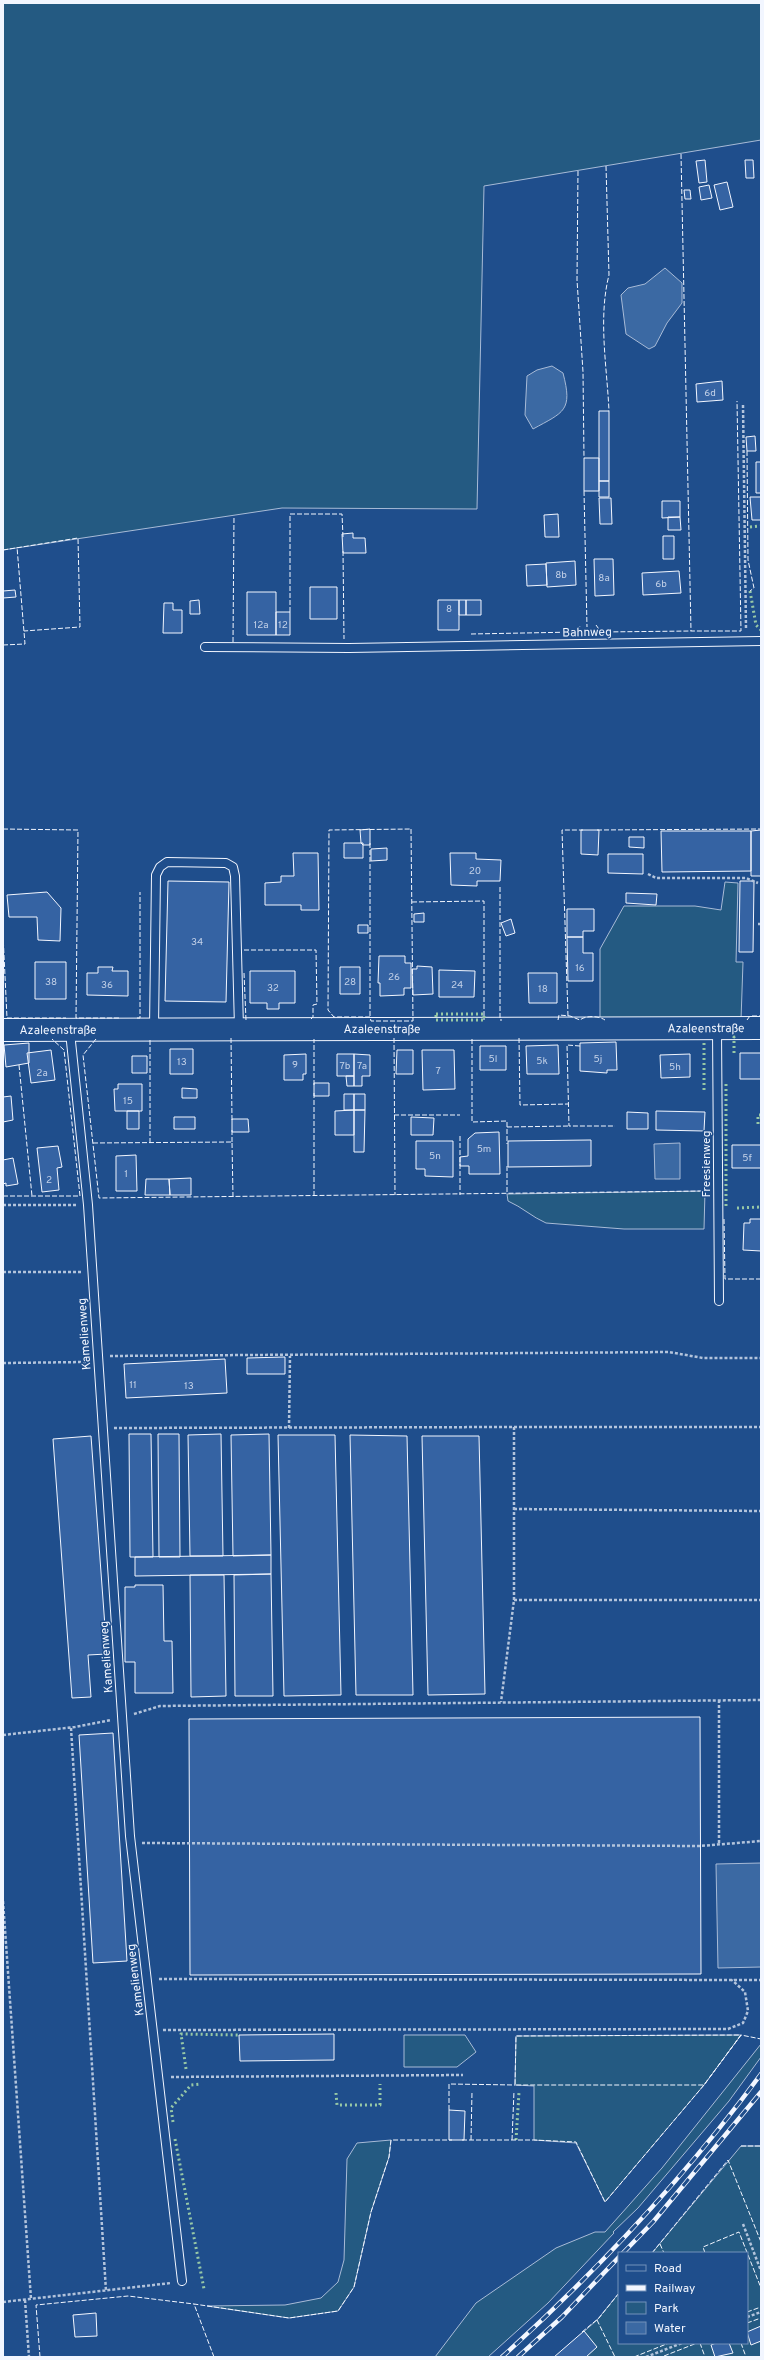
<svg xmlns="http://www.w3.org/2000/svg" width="764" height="2360" font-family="Overpass,sans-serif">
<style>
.green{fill:#245a82;stroke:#a8bbd7}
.water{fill:#3b69a3;stroke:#a8bbd7}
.building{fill:#3563a3;stroke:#f2f6ff}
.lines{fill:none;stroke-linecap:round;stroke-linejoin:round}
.lane-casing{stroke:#f2f6ff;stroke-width:10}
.secondary-casing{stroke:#f2f6ff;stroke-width:24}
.path{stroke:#b3c4dc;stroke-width:2.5;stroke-dasharray:3 2;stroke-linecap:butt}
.lane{stroke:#1f4e8c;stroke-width:8}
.secondary{stroke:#1f4e8c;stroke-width:22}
.rail-casing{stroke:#f2f6ff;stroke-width:4.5}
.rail{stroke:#1f4e8c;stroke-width:3;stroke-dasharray:9;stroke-linecap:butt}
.hedge{stroke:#97c8a6;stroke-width:3;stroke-dasharray:2 3;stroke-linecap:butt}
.fence{stroke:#f2f6ff;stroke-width:1;stroke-dasharray:5 2;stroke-linecap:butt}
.labels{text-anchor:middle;stroke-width:3;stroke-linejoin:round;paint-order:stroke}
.number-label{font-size:10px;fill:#c3d1e8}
.street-label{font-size:12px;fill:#f2f6ff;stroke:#1f4e8c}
</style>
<rect width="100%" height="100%" fill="#1f4e8c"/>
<path class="green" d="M 3,3 L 761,3 L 761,140 L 484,186 L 477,509 L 282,508 L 3,550 Z
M 725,882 L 738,883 L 736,962 L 743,962 L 741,1020 L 600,1021 L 600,949 L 624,906 L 695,906 L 721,910 Z
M 705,1191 L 704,1229 L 624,1229 L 546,1223 C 532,1217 522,1207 508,1201 L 507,1194 Z
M 404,2035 L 465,2035 L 476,2052 L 457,2067 L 404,2067 Z
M 741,2035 L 704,2085 L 605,2202 L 576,2143 L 534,2140 L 534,2086 L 515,2085 L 516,2036 Z
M 761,2044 L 761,2057 L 729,2101 L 638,2208 L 613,2232 L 614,2233 L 548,2303 L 488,2357 L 435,2357 L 476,2303 L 556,2248 L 595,2232 L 605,2232 L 662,2168 Z
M 391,2140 L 389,2157 L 371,2212 L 354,2287 L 338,2311 L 289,2318 L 207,2306 L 285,2305 L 321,2298 L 338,2282 L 344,2260 L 347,2159 L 357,2143 Z
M 741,2146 L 761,2146 L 761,2357 L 555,2357 L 597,2320 L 619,2293 L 619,2343 L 747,2343 L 747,2253 L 652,2253 Z"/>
<path class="water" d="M 665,268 L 682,283 L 682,303 L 667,323 L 655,346 L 649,349 L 626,334 L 621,295 L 628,288 L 645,284 Z
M 552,366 L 563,373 C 573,411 564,412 533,429 L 525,415 L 527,376 L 537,370 Z
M 680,1143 L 680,1179 L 655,1179 L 654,1144 Z
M 761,1863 L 761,1967 L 718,1968 L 716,1864 Z"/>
<path class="building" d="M 705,160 L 707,182 L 699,183 L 696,161 Z
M 745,160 L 753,160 L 754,178 L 746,178 Z
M 727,182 L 733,207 L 720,210 L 714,185 Z
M 709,185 L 712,198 L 701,200 L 699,187 Z
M 684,190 L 690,190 L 691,199 L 685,199 Z
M 722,381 L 723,400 L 697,402 L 696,384 Z
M 599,411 L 609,411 L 609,481 L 599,481 Z
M 755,436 L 756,451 L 747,451 L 746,437 Z
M 584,458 L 599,458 L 599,491 L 584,491 Z
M 756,462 L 761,462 L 761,493 L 756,493 Z
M 599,481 L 609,481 L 609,497 L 599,497 Z
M 750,497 L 761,497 L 761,520 L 752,520 Z
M 599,498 L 611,498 L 612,524 L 600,524 Z
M 662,501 L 680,501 L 680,517 L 662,518 Z
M 558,514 L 559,537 L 545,537 L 544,515 Z
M 668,517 L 680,517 L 681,530 L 668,530 Z
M 353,533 L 353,538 L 365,538 L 366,553 L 343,553 L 342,534 Z
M 663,536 L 674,536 L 674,559 L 663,559 Z
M 594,559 L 613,559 L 614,595 L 595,596 Z
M 575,561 L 576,585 L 547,587 L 546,563 Z
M 546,564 L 547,585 L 527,586 L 526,565 Z
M 679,571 L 681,593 L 643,595 L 642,573 Z
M 310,587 L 337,587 L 337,619 L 310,619 Z
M 15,590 L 16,597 L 3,598 L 3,591 Z
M 247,592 L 276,592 L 276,635 L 247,635 Z
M 199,600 L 200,614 L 190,614 L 190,601 Z
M 438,600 L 459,600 L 459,630 L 438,630 Z
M 459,600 L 466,600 L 466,615 L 459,615 Z
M 466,600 L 481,600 L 481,615 L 466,615 Z
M 164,603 L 173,603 L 173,610 L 182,610 L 182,633 L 163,633 Z
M 276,612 L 290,612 L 290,635 L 276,635 Z
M 370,829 L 370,845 L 363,845 L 361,843 L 360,830 Z
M 581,830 L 599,830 L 598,855 L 581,854 Z
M 761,830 L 761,876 L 751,876 L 751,831 Z
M 661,831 L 751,831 L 751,871 L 662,872 Z
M 629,837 L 644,837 L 644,848 L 629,847 Z
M 344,843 L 363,843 L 363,858 L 344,858 Z
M 387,848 L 387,860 L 371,861 L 371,849 Z
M 293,853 L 318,853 L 319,910 L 301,910 L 301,905 L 265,905 L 265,883 L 281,882 L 281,876 L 294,876 Z
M 450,853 L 476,853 L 476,859 L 501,860 L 500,881 L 477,881 L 477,886 L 451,885 Z
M 608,854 L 643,854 L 643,874 L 608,873 Z
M 168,881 L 229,882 L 226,1002 L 165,1001 Z
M 740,881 L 754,881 L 753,952 L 739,952 Z
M 47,892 L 61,908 L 60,941 L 38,940 L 37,917 L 9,917 L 7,895 Z
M 626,893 L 657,894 L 656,905 L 626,903 Z
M 567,909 L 594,909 L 594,931 L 583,931 L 583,937 L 567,937 Z
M 424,913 L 424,922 L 414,922 L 414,914 Z
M 511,919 L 515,933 L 506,936 L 501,923 Z
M 358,925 L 368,925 L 368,933 L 358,933 Z
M 567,937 L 583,937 L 583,953 L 593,953 L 593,981 L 568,981 Z
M 379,956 L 405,956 L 405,963 L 411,963 L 411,988 L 404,988 L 404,995 L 380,996 L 380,983 L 378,983 Z
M 35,962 L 66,962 L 66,999 L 35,999 Z
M 417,966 L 432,967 L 433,994 L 413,995 L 412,969 L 417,969 Z
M 98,967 L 113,967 L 112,971 L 128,971 L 128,996 L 87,995 L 87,973 L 98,973 Z
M 340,967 L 360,967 L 360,994 L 340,994 Z
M 439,970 L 475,971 L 474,997 L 439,997 Z
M 250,971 L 295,971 L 295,1003 L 279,1003 L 279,1009 L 267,1009 L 267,1003 L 250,1003 Z
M 528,973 L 557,973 L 557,1003 L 529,1003 Z
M 616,1042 L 617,1070 L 607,1070 L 607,1073 L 580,1071 L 580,1043 Z
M 29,1043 L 29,1063 L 6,1067 L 4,1045 Z
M 558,1045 L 559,1074 L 527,1074 L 526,1046 Z
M 480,1046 L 506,1046 L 506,1070 L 480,1070 Z
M 170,1049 L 193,1049 L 193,1074 L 170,1074 Z
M 51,1050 L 55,1080 L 31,1083 L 27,1053 Z
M 397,1050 L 413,1050 L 413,1074 L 396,1074 Z
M 422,1050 L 454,1050 L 455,1089 L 423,1090 Z
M 740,1053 L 761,1053 L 761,1079 L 740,1079 Z
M 306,1054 L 306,1074 L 303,1074 L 303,1080 L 284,1080 L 284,1055 Z
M 337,1054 L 354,1054 L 354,1076 L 337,1076 Z
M 354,1054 L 370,1055 L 370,1076 L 362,1076 L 362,1086 L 354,1086 Z
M 690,1054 L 690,1077 L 661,1078 L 660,1055 Z
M 132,1056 L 147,1056 L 147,1073 L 132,1073 Z
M 346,1076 L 354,1076 L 354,1086 L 347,1086 Z
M 314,1083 L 329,1083 L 329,1096 L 314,1096 Z
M 118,1084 L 142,1084 L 142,1111 L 115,1111 L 114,1089 L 118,1089 Z
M 182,1088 L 197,1089 L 197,1098 L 182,1098 Z
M 344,1094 L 354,1094 L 354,1110 L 344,1110 Z
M 354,1094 L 365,1094 L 365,1110 L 354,1110 Z
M 11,1096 L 13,1120 L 3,1122 L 3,1097 Z
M 354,1110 L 354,1135 L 335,1135 L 335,1111 Z
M 354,1110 L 365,1110 L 364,1152 L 354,1152 Z
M 127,1111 L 139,1111 L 139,1129 L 127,1129 Z
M 656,1111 L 705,1112 L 704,1131 L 656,1130 Z
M 627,1112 L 648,1113 L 648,1129 L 627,1129 Z
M 174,1117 L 195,1117 L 195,1129 L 174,1129 Z
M 411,1117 L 434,1118 L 433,1135 L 411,1135 Z
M 232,1119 L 248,1119 L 249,1132 L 232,1132 Z
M 499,1132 L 500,1174 L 469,1174 L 469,1166 L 460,1166 L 460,1157 L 468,1156 L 468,1139 L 475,1133 Z
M 589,1140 L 591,1140 L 591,1166 L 508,1167 L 508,1141 Z
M 416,1141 L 453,1141 L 453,1177 L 425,1176 L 425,1169 L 416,1169 Z
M 732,1145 L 761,1145 L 761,1168 L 732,1168 Z
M 58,1146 L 62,1167 L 57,1168 L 59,1190 L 42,1192 L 37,1148 Z
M 136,1155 L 137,1191 L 116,1191 L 116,1156 Z
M 13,1158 L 18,1184 L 6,1186 L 6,1183 L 3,1184 L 3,1160 Z
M 191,1178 L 191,1195 L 170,1195 L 169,1179 Z
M 146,1179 L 169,1179 L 170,1195 L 145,1195 Z
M 750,1219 L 761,1219 L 761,1251 L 743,1250 L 744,1223 L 750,1223 Z
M 285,1357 L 285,1374 L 247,1374 L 247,1358 Z
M 225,1359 L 227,1393 L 126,1398 L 124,1364 Z
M 129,1434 L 151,1434 L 153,1557 L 130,1557 Z
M 158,1434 L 179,1434 L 180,1557 L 159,1557 Z
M 221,1434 L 223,1556 L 190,1556 L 188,1435 Z
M 269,1434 L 271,1555 L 233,1556 L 231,1435 Z
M 278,1435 L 335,1435 L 341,1695 L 284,1696 Z
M 350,1435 L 407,1436 L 413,1695 L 356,1695 Z
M 91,1436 L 107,1654 L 88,1655 L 91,1697 L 72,1698 L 53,1439 Z
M 422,1436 L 479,1436 L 485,1694 L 428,1695 Z
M 271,1555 L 271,1574 L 135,1576 L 135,1557 Z
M 271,1574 L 273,1696 L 235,1696 L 234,1575 Z
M 190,1575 L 224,1575 L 226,1696 L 191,1697 Z
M 135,1585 L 163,1585 L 164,1641 L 172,1641 L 173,1693 L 135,1693 L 135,1662 L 125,1662 L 125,1587 L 135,1587 Z
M 700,1717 L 701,1974 L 190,1975 L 189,1719 Z
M 113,1733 L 127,1961 L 93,1963 L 79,1735 Z
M 334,2034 L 334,2060 L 240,2061 L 239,2035 Z
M 449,2110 L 465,2111 L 464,2140 L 449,2140 Z
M 96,2313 L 97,2336 L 75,2337 L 73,2315 Z
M 761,2326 L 761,2341 L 751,2345 L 747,2332 Z
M 584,2331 L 597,2347 L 586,2357 L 554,2357 Z
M 716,2343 L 729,2343 L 733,2353 L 715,2357 L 711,2345 Z"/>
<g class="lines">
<defs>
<path id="lane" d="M 205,647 L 349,648 L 761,641
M 154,1028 L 156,875 L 160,867 L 167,862 L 226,863 L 233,867 L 235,876 L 239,1028
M 717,1030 L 719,1301
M 70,1032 L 88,1205 L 130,1836 L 182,2281"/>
<g id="secondary">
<path id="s1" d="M 3,1030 L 761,1028"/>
</g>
</defs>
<use href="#lane" class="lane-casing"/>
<use href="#secondary" class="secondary-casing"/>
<path class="path" d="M 743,405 L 746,629
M 648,874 L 656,878 L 746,878 L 758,883
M 758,924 L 761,924
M 3,1205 L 77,1205
M 3,1272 L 82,1272
M 110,1356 L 669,1352 L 703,1358 L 761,1358
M 3,1363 L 86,1362
M 514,1427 L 761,1427
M 114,1428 L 514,1427 L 514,1600 L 501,1702
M 289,1428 L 290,1356
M 514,1509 L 761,1511
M 514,1600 L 761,1600
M 719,1700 L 719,1844
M 134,1714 L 160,1706 L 761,1700
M 71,1728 L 106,2291
M 3,1735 L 75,1727 L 111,1720
M 142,1843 L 700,1846 L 761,1841
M 3,1901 L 31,2299
M 159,1979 L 761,1980
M 163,2030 L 728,2029 L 743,2023 L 748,2011 L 745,1992 L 732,1980
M 171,2077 L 463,2075
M 743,2224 L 761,2271
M 25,2300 L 29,2357
M 3,2302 L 171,2283
M 747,2317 L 761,2312
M 646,2357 L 682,2343"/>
<use href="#lane" class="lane"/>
<use href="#secondary" class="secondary"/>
<defs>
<path id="rail" d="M 623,2253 L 653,2222 L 761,2092
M 502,2357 C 596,2272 685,2177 761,2074
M 518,2357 L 562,2317 L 619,2257"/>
</defs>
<use href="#rail" class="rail-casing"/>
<use href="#rail" class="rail"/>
<path class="hedge" d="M 750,527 L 761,526
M 750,591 L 756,625 L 761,630
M 436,1014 L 484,1014 L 484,1020 L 436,1020 Z
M 704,1043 L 704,1092
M 734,1053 L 734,1037 L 737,1038
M 758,1124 L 758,1115 L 761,1115
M 726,1206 L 726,1081
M 737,1208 L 761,1207
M 186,2069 L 181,2034 L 239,2035
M 336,2093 L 337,2105 L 380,2105 L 380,2084
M 173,2122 L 171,2108 L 191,2085 L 201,2084
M 175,2139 L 204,2289
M 516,2140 L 519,2092"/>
<path class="fence" d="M 681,154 L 691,631 L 741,631 L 737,401
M 606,166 L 609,275 C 598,318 607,367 609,411
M 578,171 L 577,280 L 583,372 L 584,458
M 747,451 L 748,560 L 754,588 L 750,591
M 584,491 L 587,627
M 3,550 L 78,538 L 80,627 L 24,631
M 343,551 L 344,639
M 290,612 L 290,514 L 342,514 L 343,537
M 596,625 L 601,632 L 691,631
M 471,634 L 577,632 L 580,626
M 233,642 L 234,516
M 3,645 L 25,644 L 17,547
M 3,829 L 78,830 L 76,1018 L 119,1018
M 411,829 L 413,1021 L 371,1021 L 370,1017 L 334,1017 L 328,1010 L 329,830 Z
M 597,830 L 761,829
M 370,843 L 370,1017
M 500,887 L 500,1020 L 502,1020
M 412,902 L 484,901 L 484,1020
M 3,934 L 7,1018 L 66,1018
M 244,950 L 316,950 L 317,1004 L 313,1005 L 313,1017 L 310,1020
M 244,973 L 246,1020
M 568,1016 L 562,830 L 583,830
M 137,1018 L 140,1018 L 140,892
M 558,1020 L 559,1015 L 570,1016 L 580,1020 C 586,1015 599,1016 605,1020
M 747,1020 L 750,1016 L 761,1016
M 231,1038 L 232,1120
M 394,1038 L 395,1195
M 519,1038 L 520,1105 L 568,1104
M 96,1039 L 83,1055 L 99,1198 L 705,1191 L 704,1131
M 472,1039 L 472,1122 L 507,1121 L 507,1144
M 580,1046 L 567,1045 L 569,1126 L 615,1126
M 19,1065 L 32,1196
M 314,1085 L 314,1039
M 394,1115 L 460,1115
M 507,1127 L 569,1126
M 232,1130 L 232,1142
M 460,1136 L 460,1195
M 93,1143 L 232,1142 L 233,1197
M 150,1143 L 150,1039
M 507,1166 L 507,1194
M 3,1196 L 80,1196 L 64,1050 L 52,1039
M 314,1196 L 314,1093
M 724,1219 L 725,1279 L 761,1279
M 741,2035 L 704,2085 L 515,2085 L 516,2036 Z
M 449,2110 L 449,2084 L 515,2085
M 462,2140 L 534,2140 L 576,2142 L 605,2202 L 704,2085 L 741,2035 L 761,2039
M 471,2140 L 472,2092
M 512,2140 L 514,2091
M 741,2146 L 761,2146
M 660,2244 L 664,2253
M 652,2253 L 728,2160 L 761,2242
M 705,2253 L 703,2247 L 739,2232 L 761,2288
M 747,2312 L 761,2307
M 597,2320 L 615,2357
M 747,2323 L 761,2318
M 582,2332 L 599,2318 L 619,2293
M 700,2343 L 705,2357
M 741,2343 L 746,2357
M 664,2356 L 697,2343
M 40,2357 L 36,2305 L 128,2296 L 194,2304
M 214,2357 L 194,2304 L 289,2318 L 338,2311 L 354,2287 L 371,2212 L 389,2157 L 391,2140 L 452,2140
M 634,2357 L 669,2343"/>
</g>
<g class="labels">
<g class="number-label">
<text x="710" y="396">6d</text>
<text x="561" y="578">8b</text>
<text x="604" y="581">8a</text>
<text x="661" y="587">6b</text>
<text x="449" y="612">8</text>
<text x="261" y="628">12a</text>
<text x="283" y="628">12</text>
<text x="475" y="874">20</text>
<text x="197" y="945">34</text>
<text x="580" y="971">16</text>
<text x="394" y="980">26</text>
<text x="51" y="985">38</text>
<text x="350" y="985">28</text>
<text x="107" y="988">36</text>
<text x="457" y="988">24</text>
<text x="273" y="991">32</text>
<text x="543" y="992">18</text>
<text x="493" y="1062">5l</text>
<text x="598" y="1062">5j</text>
<text x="542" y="1064">5k</text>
<text x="182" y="1065">13</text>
<text x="295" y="1068">9</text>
<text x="345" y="1069">7b</text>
<text x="362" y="1069">7a</text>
<text x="675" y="1070">5h</text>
<text x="438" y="1074">7</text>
<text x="42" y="1076">2a</text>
<text x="128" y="1104">15</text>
<text x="484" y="1152">5m</text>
<text x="435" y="1159">5n</text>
<text x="747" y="1161">5f</text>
<text x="126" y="1177">1</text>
<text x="49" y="1183">2</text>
<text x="133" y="1388">11</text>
<text x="189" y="1389">13</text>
</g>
<g class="street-label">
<text transform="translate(587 632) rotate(-1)" y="4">Bahnweg</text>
<text dy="4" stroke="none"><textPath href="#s1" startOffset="703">Azaleenstraße</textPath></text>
<text dy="4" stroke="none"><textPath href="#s1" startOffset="379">Azaleenstraße</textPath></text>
<text dy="4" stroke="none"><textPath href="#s1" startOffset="55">Azaleenstraße</textPath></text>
<text transform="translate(706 1164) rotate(-90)" y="4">Freesienweg</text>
<text transform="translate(84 1334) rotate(-94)" y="4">Kamelienweg</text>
<text transform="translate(106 1657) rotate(-94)" y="4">Kamelienweg</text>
<text transform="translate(135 1980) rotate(-97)" y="4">Kamelienweg</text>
</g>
</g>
<rect width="764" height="2360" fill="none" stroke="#f2f6ff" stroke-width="8"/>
<rect x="618" y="2252" width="130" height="92" fill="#1f4e8c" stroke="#7391ba"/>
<rect x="626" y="2265" width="20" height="6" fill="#1f4e8c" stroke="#7391ba"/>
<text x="654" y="2272" font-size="12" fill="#f2f6ff">Road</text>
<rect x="626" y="2285" width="20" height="6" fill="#f2f6ff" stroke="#7391ba"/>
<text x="654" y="2292" font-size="12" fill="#f2f6ff">Railway</text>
<rect x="626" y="2302" width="20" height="12" fill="#245a82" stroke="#7391ba"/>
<text x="654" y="2312" font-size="12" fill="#f2f6ff">Park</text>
<rect x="626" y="2322" width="20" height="12" fill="#3b69a3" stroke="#7391ba"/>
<text x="654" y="2332" font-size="12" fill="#f2f6ff">Water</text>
</svg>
